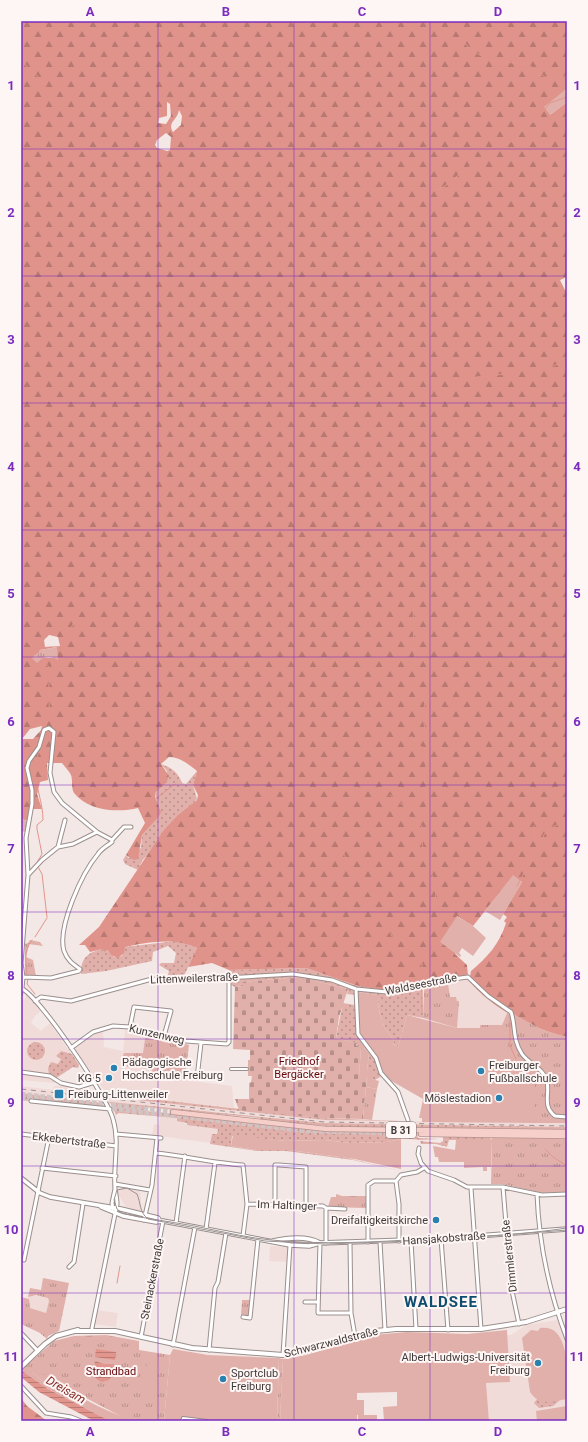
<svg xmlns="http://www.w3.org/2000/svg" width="588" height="1442" font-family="Roboto,sans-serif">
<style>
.built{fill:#f0dbd8}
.grass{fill:url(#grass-dots)}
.forest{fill:url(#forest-firs);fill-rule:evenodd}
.cemetery{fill:url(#cemetery-stones)}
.park{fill:url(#park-tufts)}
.garden{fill:#e1b0aa}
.water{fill:url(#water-rules)}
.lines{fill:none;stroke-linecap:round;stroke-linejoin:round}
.stream{stroke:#e2958c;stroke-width:1}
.trunk-tunnel{stroke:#d0c5c4;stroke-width:4.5;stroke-dasharray:4.5 2;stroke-linecap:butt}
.pedestrian-casing{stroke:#9a8f8d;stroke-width:4}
.minor-casing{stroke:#9a8f8d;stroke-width:5}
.tertiary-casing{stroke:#9a8f8d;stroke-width:5.5}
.secondary-casing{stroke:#9a8f8d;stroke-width:6}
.trunk-casing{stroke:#b5938e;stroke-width:6}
.pedestrian{stroke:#fff;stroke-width:2}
.minor{stroke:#fff;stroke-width:3}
.tertiary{stroke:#fff;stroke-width:3.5}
.secondary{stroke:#fff;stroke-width:4}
.trunk{stroke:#f6ceca;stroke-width:4.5}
.tram{stroke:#9b9291;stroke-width:1}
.rail{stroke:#9b9291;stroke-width:1;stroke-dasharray:5 5;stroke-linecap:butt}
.grid{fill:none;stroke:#7b2cbf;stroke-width:1;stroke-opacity:0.55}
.poi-dot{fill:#2981af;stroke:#fef6f5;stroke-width:1.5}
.labels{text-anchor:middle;stroke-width:4;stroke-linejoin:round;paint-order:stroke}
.shield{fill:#fef6f5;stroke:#797372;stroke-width:1}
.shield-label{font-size:10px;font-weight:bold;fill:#403b3a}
.street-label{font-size:11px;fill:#403b3a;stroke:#fef6f5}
.park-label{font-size:11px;fill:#630609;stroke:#fef6f5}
.poi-label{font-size:11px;fill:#403b3a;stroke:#fef6f5;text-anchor:start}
.water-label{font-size:12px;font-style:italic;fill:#852b26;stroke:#fef6f5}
.district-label{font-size:15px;font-weight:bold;letter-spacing:1px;fill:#0e4d6d;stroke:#fef6f5}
.neatline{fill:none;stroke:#7b2cbf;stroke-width:1.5}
.grid-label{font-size:13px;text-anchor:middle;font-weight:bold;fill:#7b2cbf}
</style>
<defs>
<pattern id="grass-dots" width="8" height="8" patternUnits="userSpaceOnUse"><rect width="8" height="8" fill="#e1b0aa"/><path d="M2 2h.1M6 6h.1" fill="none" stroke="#b8908b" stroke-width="1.8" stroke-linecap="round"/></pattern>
<pattern id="forest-firs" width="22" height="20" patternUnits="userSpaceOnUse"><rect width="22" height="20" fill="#e0938a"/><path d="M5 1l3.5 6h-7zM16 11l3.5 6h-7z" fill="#b77972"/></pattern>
<pattern id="cemetery-stones" width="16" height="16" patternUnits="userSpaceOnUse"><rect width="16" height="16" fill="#e1b0aa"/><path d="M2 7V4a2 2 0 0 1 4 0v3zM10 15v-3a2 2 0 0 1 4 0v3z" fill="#b8908b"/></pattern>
<pattern id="park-tufts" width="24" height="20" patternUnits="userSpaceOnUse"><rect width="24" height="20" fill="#e1b0aa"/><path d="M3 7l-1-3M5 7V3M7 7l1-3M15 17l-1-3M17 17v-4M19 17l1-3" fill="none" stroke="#b8908b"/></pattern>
<pattern id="water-rules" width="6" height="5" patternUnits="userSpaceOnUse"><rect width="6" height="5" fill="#e2958c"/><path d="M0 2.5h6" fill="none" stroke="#b97b73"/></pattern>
</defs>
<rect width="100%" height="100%" fill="#f4e8e6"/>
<path class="built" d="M 467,979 L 490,1001 L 508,1011 L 502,1025 L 480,1025 L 480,1028 L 457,1028 L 458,1001 L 450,997 L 448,980 Z
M 27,994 L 41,1011 L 35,1016 L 31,1023 L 41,1031 L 50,1023 L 79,1065 L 78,1068 L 73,1067 L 57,1078 L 55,1083 L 21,1080 L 21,999 L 24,1000 Z
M 127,1028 L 148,1033 L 145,1039 L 144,1053 L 122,1058 L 128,1067 L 152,1069 L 168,1077 L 185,1077 L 185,1080 L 232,1086 L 234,1108 L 107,1094 L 77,1053 L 75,1048 L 89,1037 L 103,1031 L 104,1047 L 123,1051 L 125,1030 Z
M 21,1086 L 52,1090 L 54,1086 L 70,1086 L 80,1087 L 80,1092 L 108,1097 L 325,1120 L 567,1123 L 567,1127 L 324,1123 L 210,1111 L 213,1114 L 21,1093 Z
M 160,1117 L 177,1118 L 187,1125 L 218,1129 L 217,1134 L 212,1134 L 210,1143 L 152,1135 L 154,1124 L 159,1125 Z
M 124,1187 L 140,1191 L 142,1212 L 130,1209 L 125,1206 L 118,1194 L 118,1189 Z
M 270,1246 L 288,1247 L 287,1262 L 269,1261 Z
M 33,1295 L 48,1298 L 49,1301 L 46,1313 L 30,1308 L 28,1297 Z
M 96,1310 L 118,1313 L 116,1327 L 94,1324 Z
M 557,1320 L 567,1344 L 567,1421 L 489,1421 L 486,1383 L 510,1382 L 507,1335 L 511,1335 L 526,1325 Z"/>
<path class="grass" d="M 161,764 C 172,768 178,772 182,783 L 186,784 L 197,771 L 193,785 L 197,799 L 142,861 L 138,870 L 125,864 L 123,860 L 126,855 L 129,858 L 141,848 L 142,835 L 158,818 L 155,793 L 166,783 L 167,771 Z
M 21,793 L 23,806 L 22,819 L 28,821 L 25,832 L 21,831 Z
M 176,941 L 186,943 L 197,948 L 183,978 L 167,978 L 169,971 L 159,965 L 161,963 L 174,963 L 176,953 L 168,946 L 153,952 L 152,961 L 106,971 L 81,974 C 81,958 87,953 102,949 L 104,952 L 108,950 L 114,957 L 122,956 L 124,947 Z
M 306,968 L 355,985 L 411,984 L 422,982 L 423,1018 L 407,1015 L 398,1047 L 393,1044 L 394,1040 C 382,1027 378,1013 378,995 L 358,992 L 372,1051 L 377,1056 L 384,1073 L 381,1075 L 379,1081 L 380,1077 L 375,1080 L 372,1079 L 367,1071 L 369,1053 L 364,1048 L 359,1048 L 356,1043 L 336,1038 L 343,1003 L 355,1005 L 355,995 L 347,994 L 348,989 L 316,981 L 316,979 L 299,977 L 243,982 L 244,986 L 235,987 L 229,984 L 229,970 Z
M27 1051a9 9 0 1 1 18 0a9 9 0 1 1-18 0Z
M 61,1051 L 72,1054 L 79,1065 L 78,1068 L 73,1067 L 56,1078 L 49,1074 L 48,1068 L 51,1062 L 58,1064 L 61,1059 L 56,1056 Z
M 21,1093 L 102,1103 L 104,1106 L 89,1105 L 81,1106 L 34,1101 L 33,1098 L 28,1098 L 28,1101 L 21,1100 Z
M 107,1094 L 320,1118 L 402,1121 L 325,1120 L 108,1097 Z
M 110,1102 L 324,1123 L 567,1127 L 567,1130 L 340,1127 L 260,1120 L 260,1118 L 144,1107 L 144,1111 L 271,1124 L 421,1132 L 422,1136 L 417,1136 L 418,1138 L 439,1139 L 420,1140 L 401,1138 L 401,1139 L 387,1142 L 351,1143 L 324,1140 L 286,1141 L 232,1136 L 231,1146 L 256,1150 L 290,1150 L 347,1158 L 401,1171 L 353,1160 L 286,1151 L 257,1151 L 210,1144 L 212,1134 L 217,1134 L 218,1129 L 187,1125 L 187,1123 L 177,1121 L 177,1118 L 119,1113 L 116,1115 Z
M 443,1137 L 488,1137 L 492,1140 L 449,1140 L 447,1147 L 436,1144 L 421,1144 L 420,1141 L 440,1143 L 443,1141 Z
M 537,1399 L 560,1400 L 553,1406 L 539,1408 L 534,1403 Z"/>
<path class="forest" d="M 21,21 L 567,21 L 567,92 L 565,90 L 550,115 L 567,102 L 567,277 L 560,280 L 565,290 L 567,289 L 567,1022 L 566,1025 L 567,1037 C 543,1032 508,1016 489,1000 C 481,994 474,986 467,979 L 448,980 L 448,983 L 424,988 L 422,982 L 387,991 L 355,985 L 306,968 L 229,970 L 212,963 L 188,967 L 197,948 C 176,937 147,942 125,947 L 124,953 L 118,958 L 111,955 L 108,950 L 104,952 L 102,949 L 90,952 L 85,945 L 79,945 L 99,927 L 164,830 L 177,816 L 197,800 L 198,795 L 193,785 L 197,771 C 188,764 180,757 169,757 L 161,764 L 169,776 L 166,783 L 155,793 L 155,798 L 161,812 L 158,818 L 142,835 L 138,859 L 134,860 L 126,855 L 145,823 L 138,808 C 118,813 88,811 74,793 C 71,788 73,781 71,775 C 69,771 65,767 62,763 L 47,763 L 48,780 L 40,782 L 37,794 L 42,809 L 30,809 L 28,821 L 22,819 ZM 167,102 L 170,104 L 171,116 L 166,124 L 158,123 L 159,118 L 167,116 ZM 179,110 L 182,116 L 181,125 L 173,132 C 167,122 177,121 179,110 ZM 166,133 L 171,137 L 170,150 L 167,151 L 157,148 L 155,145 L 157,140 ZM 49,635 L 58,637 L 60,646 L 45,647 L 44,640 ZM 57,647 L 53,658 L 42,658 L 40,650 ZM 42,726 L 41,730 L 33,739 L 22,739 L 30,729 ZM 513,876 L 522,882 L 503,914 L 507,917 L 504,921 L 506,923 C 500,943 487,958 471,971 L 470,977 L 468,976 L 467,965 L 455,954 L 457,916 L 473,926 Z
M 21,1398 L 27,1406 L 47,1421 L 21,1421 Z"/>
<path class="cemetery" d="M 299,977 L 316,979 L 316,981 L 348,989 L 339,1017 L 336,1038 L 357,1043 L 356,1045 L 361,1048 L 359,1076 L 367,1076 L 363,1119 L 320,1118 L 239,1110 L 235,1099 L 249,1099 L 249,1083 L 251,1082 L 252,1076 L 248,1076 L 248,1060 L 250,1060 L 250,1050 L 233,1049 L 235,987 L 243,986 L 243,982 Z"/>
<path class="park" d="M 57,647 L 58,660 C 50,655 43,656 37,663 L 32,658 L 40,650 Z
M 30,940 L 40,942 L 43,946 L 29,944 L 26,957 L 33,960 L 36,976 L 25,976 L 25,944 L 28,943 Z
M 448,983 L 450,997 L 456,997 L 457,1001 L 459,1001 L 457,1028 L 423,1018 L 424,988 Z
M 508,1011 L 543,1030 L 567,1037 L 567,1123 L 535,1123 L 535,1078 L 532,1078 L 525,1061 L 507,1061 L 507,1028 L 480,1028 L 480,1025 L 502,1025 Z
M 148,1033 L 189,1045 L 185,1077 L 155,1076 L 151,1075 L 152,1069 L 128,1067 L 122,1058 L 124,1053 L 143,1053 L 145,1039 Z
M 366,1087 L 377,1089 L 372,1120 L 363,1119 Z
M 504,1137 L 567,1138 L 567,1192 L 542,1193 L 502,1184 L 491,1184 L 492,1140 L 491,1138 Z
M 336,1194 L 342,1196 L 366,1196 L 366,1208 L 328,1207 L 331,1197 L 336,1197 Z
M 43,1278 L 69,1283 L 59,1331 L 48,1336 L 47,1339 L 40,1333 L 21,1324 L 21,1297 L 29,1299 L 30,1308 L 46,1313 L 49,1301 L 48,1298 L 36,1295 L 28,1297 L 30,1288 L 41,1290 Z
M 242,1300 L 250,1300 L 249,1316 L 241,1315 Z
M 106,1335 L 139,1341 L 139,1350 L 170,1355 L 164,1421 L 134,1421 L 124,1418 L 46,1377 L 32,1372 L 47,1385 L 117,1421 L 110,1421 L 48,1389 L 21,1370 L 54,1341 L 74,1336 Z
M 279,1358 L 283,1359 L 280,1421 L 277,1421 Z"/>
<path class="garden" d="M 565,90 L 567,102 L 550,115 L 544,107 Z
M 513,875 L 522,882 L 500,920 L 485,911 Z
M 457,916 L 473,926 L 486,938 L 473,956 L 462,948 L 459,953 L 461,955 L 460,957 L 440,942 Z
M 358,992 L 378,995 C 378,1013 382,1027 394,1040 L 393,1044 L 398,1047 L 407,1015 L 457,1028 L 507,1028 L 507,1060 L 525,1061 L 529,1065 L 530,1068 L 532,1068 L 532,1078 L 535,1078 L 535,1123 L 422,1122 L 422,1118 L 419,1118 L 423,1099 L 388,1079 L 382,1070 L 377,1056 L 360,1034 Z
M 361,1048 L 364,1048 L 369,1053 L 367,1071 L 372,1072 L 372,1079 L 379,1081 L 377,1089 L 366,1087 L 367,1077 L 359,1076 Z
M 233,1135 L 286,1141 L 324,1140 L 352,1143 L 387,1142 L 401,1139 L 401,1169 L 354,1159 L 290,1150 L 256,1150 L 231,1146 Z
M 478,1139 L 492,1140 L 491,1167 L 487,1167 L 487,1171 L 483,1171 L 483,1167 L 464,1168 L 464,1162 L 439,1162 L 438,1157 L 435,1157 L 433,1146 L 455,1150 L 456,1140 Z
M 31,1310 L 48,1315 L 45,1325 L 28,1320 Z
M 540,1328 C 572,1323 567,1379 567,1399 C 552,1402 539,1406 530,1392 L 522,1338 L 531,1330 L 538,1331 Z
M 507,1330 L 510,1382 L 486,1383 L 489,1421 L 384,1421 L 383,1407 L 397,1406 L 397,1392 L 357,1393 L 357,1400 L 364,1400 L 364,1415 L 357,1415 L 357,1421 L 280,1421 L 283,1359 L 306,1355 L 373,1335 L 407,1332 L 467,1334 Z
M 173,1349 L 208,1355 L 279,1358 L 277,1421 L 164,1421 L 170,1355 Z
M 147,1363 L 159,1365 L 156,1381 L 160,1382 L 159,1389 L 145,1387 L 146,1380 L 155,1381 L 144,1379 Z
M 38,1371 C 67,1391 100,1409 134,1421 L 117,1421 L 108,1417 L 47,1385 L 32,1372 Z
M 567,1406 L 567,1421 L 537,1421 L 536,1411 Z
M 358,1415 L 377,1415 L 377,1421 L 358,1421 Z"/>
<path class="water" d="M 96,1349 L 116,1352 L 115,1360 L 95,1357 Z
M 95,1361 L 104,1364 L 114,1364 L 112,1376 L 109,1380 L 102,1382 C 91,1378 94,1370 95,1361 Z
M 21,1370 L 48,1389 L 110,1421 L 94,1421 L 39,1392 L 21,1377 Z"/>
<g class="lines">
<path class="stream" d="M 449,21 L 468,47 L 486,59 L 495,62 L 507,62 L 530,66 L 545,77 L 567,76
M 21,61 L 47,85
M 452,180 L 477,161 L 516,139 L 525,126 L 536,121 L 550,103 L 567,97
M 418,204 L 433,191 L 442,188 L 449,183
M 524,372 L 553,366 L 567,360
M 495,380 L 497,375 L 520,372
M 461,384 C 469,378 477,376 487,376 L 491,380
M 159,517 L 181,499 L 191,494 L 197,486
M 149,528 L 156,520
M 145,531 L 146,531
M 21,597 L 25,609 L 24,618
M 413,603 C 414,623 412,681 422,695
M 21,612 L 24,620 L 21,637 L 39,653
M 64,640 L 107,566 L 143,533
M 41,659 L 49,667
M 447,705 L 457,687 L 474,666
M 423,716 L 425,703 L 423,699
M 423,718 C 426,732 427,746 426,761 C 426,771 423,770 425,782
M 439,720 L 446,708
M 46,726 C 47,719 50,710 49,703 C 48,692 49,670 54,660
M 427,730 L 437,721
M 407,733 L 408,734
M 411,736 L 419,746 L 425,748
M 426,786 L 425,801 L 432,828 L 427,852 L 436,894 L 428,927
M 390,795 L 403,805 L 410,818
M 155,799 L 175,784
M 303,807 L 305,810
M 308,814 L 321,828
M 565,818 L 567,817
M 414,819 C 428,826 420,836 423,848 C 424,855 428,863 431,870 L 433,870
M 534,826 L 537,848
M 323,830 L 335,839 L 340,846 L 354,875 L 363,885 L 373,899
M 537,848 L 546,831 L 560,823
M 429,859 C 441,845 434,836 440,823 C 445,813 456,806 465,799
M 36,864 L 42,854 L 37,829 L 37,825 L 43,820 C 43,802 35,786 35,768 C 35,756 44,745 45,733
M 38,867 L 42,874 L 47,917
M 517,886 L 537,848 L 550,833 L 564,828
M 376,908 L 393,938 L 400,939 L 410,949 L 420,954 L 422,958 L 422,970 L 426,977
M 429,934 L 442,955 L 460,973 L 465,972
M 35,937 L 47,918
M 27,975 C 26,962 23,952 32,940
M 28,979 L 27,984 L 35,994
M 422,981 L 422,980
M 422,988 L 422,1013
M 510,1016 L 510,1046 L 516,1059
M 125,1062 L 132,1060 L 147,1063 L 165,1063 L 172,1066
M 545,1149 L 553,1157 L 567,1166
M 117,1283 L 120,1266"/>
<path class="trunk-tunnel" d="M 21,1094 L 173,1112
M 21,1098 L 59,1102
M 106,1108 L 307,1131 L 421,1134"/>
<defs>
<path id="pedestrian" d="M 21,994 L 22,990
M 231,1069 L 247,1069
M 182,1421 L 183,1418 L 207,1421"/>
<path id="minor" d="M 112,840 L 124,827 L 131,827
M 58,847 L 65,820
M 28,875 L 42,860 L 58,847 L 73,844 L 97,832
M 21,988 C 40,997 107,1097 113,1119 C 120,1142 113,1165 115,1189 C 116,1194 117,1199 117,1204 L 92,1328
M 22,988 L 23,977 L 21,963 L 28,875 L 26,838 L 32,804 L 32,790 L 27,768 L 29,761 L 39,747 L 44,730 L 49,728 L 54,732 L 50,773 L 54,792 L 62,803 L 97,832 L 112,840 L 112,842 C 107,846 101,849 98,854 C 82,873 57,927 64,951 C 67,960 73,964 80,969 L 79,971 L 51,978 L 23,977
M 356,989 L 358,1034 L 376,1058 L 381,1073 L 398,1092 L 408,1120
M 35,1001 L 41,997 L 71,1001 L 152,979 L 174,981 L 293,974 L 332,980 L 356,989 L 387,992 L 430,982 L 468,977 L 488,996 L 511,1012 C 516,1026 512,1039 522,1054 C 529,1064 544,1069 547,1081 C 550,1094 542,1106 555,1116 L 567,1117
M 130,1027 L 134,1007 L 171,1011 L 164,1036
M 71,1048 L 93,1032 L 113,1026 L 130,1027 L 186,1041 L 227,1044 L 229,1042 L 229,977
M 21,1072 L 50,1076 L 61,1083 L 79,1087 L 95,1082
M 197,1078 L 201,1043
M 31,1101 L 110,1109
M 21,1134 L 116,1146
M 116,1134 L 161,1138
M 419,1148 L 418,1154 L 421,1163 L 428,1171 L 454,1180 L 467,1187 L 503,1187 L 542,1195 L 567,1194
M 156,1153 C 185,1156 213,1163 243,1165 L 247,1204 L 243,1236
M 42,1168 L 116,1176
M 115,1184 L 150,1190
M 503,1187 L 511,1286 L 519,1324
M 471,1188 L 481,1329
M 537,1194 C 539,1245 549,1292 567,1339
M 247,1204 L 323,1206 L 326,1208 L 326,1243
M 275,1205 L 275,1165 L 279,1165 L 306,1167 L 306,1205
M 326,1208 L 345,1209
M 113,1209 L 112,1203 L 115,1189
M 144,1220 L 152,1185 L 157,1138
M 176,1223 L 185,1156
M 206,1229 L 215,1163
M 441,1239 L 448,1330
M 399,1241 L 399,1204 L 396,1181 L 401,1175 L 417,1172 L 424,1168
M 411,1241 L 416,1329
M 368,1242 L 368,1185 L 374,1181 L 396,1181
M 380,1242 L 385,1330
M 320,1243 L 318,1313 L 351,1313
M 350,1243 L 351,1313 L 355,1336
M 24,1260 L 49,1137
M 69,1267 L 74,1262 L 83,1204
M 305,1302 L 318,1302
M 243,1317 L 250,1318 L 258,1239
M 21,1333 L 38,1351
M 141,1337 L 163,1221
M 173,1345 L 195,1227
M 209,1350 L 215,1288 L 218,1282 L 226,1233
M 283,1355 L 290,1245
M 21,1386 L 46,1413 L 71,1417 L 81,1421"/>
<path id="tertiary" d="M 21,1178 L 40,1193 L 50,1197 L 121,1209 L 158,1218 L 160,1221
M 101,1207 L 123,1216 L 156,1222 L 163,1221 L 290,1245 L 309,1246 L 320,1243 L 437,1239 L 567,1229
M 273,1241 C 287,1238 307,1236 320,1243"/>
<path id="secondary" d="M 76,1331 L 115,1331 L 192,1348 L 283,1355 L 301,1352 L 376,1331 L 396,1329 L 481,1329 L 526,1322 L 567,1309
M 21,1367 L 45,1344 L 56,1336 L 78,1330"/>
<path id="trunk" d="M 173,1112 L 327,1129 L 567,1132
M 421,1134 L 567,1136"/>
</defs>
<use href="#pedestrian" class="pedestrian-casing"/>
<use href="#minor" class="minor-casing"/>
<use href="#tertiary" class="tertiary-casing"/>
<use href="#secondary" class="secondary-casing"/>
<use href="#trunk" class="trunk-casing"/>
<use href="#pedestrian" class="pedestrian"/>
<use href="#minor" class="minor"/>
<use href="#tertiary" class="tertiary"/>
<use href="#secondary" class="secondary"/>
<use href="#trunk" class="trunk"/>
<path class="tram" d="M 567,1228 C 521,1235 472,1237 425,1239 C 374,1242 322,1245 271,1240 C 250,1238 229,1233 209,1229 C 186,1224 163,1221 140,1217 L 139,1217 L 122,1213 L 117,1209 L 114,1200 L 117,1190 L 127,1188 L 137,1194 C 141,1203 139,1212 148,1219 L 265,1241 L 326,1244 L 441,1240 L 567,1230"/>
<path class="rail" d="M 21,1089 L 324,1122 L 567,1126"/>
</g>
<path class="grid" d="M 158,21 L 158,1421M 294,21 L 294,1421M 430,21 L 430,1421M 21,149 L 567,149M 21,276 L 567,276M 21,403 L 567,403M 21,530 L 567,530M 21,657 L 567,657M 21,785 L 567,785M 21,912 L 567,912M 21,1039 L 567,1039M 21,1166 L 567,1166M 21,1293 L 567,1293"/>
<g class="poi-dot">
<circle cx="114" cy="1068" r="4"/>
<circle cx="481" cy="1071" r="4"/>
<circle cx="109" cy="1078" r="4"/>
<rect x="54" y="1089" width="10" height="10" rx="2"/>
<circle cx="499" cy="1098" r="4"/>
<circle cx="436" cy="1220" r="4"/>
<circle cx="538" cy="1363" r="4"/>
<circle cx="223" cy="1379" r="4"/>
</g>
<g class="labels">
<rect class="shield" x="386" y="1122" width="30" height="16" rx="3"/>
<g class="shield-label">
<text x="401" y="1134">B 31</text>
</g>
<g class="street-label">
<text transform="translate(194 978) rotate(-2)" y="4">Littenweilerstraße</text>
<text transform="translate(421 984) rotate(-11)" y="4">Waldseestraße</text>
<text transform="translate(157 1034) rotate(13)" y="4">Kunzenweg</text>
<text transform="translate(69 1140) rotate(7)" y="4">Ekkebertstraße</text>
<text transform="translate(287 1205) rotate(2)" y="4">Im Haltinger</text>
<text transform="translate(444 1238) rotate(-4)" y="4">Hansjakobstraße</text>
<text transform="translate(509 1256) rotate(-96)" y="4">Dimmlerstraße</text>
<text transform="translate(152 1279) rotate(-79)" y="4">Steinackerstraße</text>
<text transform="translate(331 1342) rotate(-14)" y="4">Schwarzwaldstraße</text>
</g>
<g class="park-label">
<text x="299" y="1065">Friedhof<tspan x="299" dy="13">Bergäcker</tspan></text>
<text x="111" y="1375">Strandbad</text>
</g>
<g class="poi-label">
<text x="122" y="1066">Pädagogische<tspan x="122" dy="13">Hochschule Freiburg</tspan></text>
<text x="489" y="1069">Freiburger<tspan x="489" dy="13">Fußballschule</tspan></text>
<text x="101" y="1082" text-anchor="end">KG 5</text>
<text x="68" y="1098">Freiburg-Littenweiler</text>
<text x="491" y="1102" text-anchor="end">Möslestadion</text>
<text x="428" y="1224" text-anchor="end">Dreifaltigkeitskirche</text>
<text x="530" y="1361" text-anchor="end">Albert-Ludwigs-Universität<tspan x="530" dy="13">Freiburg</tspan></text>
<text x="231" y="1377">Sportclub<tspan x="231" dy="13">Freiburg</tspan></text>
</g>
<g class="water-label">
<text transform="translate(66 1390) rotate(30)" y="4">Dreisam</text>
</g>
<g class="district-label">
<text x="441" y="1307">WALDSEE</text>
</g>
</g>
<rect width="588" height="1442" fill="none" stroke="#fef6f5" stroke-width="44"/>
<rect x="22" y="22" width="544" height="1398" class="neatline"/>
<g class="grid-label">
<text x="90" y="16">A</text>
<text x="226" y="16">B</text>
<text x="362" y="16">C</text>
<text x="498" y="16">D</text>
<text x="11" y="90">1</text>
<text x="577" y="90">1</text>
<text x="11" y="217">2</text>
<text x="577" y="217">2</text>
<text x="11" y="344">3</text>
<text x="577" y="344">3</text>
<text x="11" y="471">4</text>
<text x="577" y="471">4</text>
<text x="11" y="598">5</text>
<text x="577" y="598">5</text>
<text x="11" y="726">6</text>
<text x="577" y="726">6</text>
<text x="11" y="853">7</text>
<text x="577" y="853">7</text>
<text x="11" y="980">8</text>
<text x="577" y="980">8</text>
<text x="11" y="1107">9</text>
<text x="577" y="1107">9</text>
<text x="11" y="1234">10</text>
<text x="577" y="1234">10</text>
<text x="11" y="1361">11</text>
<text x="577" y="1361">11</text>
<text x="90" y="1436">A</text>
<text x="226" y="1436">B</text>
<text x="362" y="1436">C</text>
<text x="498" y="1436">D</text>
</g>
</svg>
